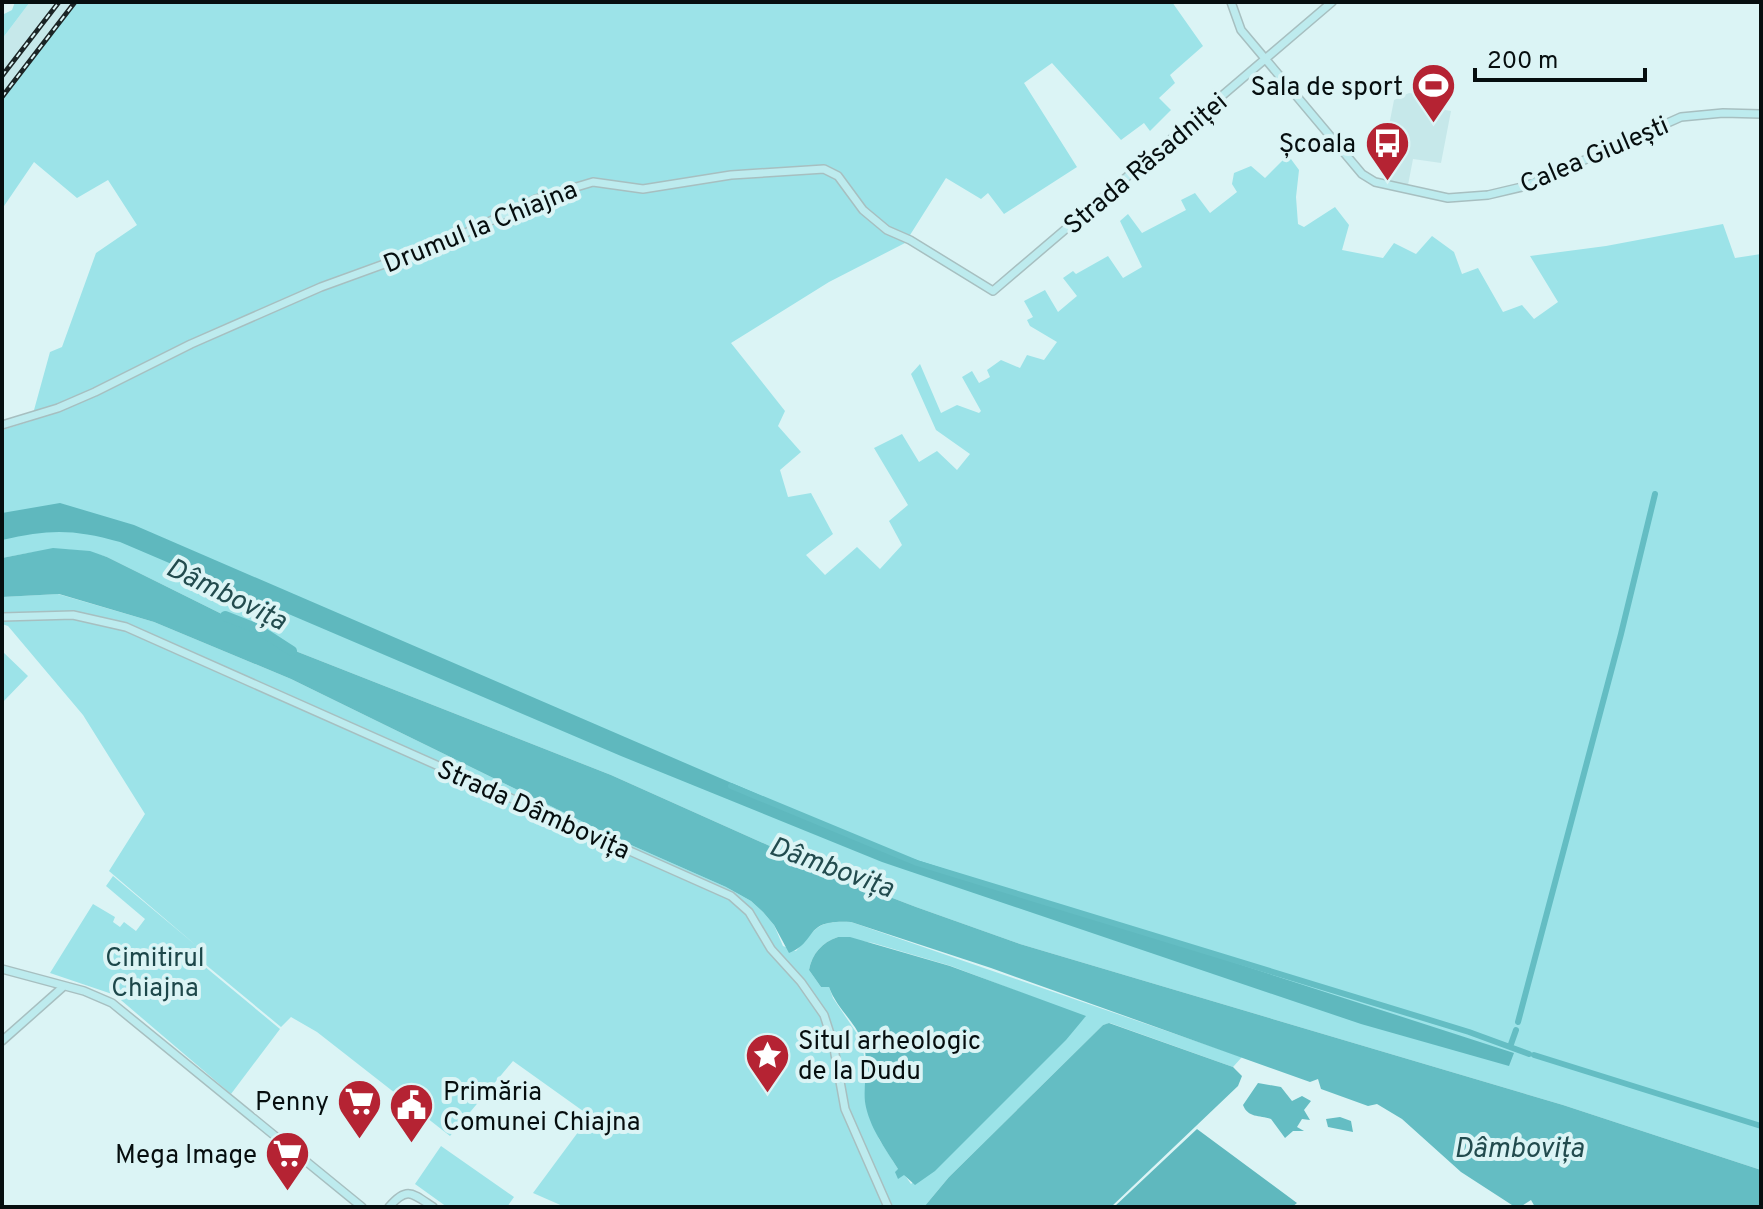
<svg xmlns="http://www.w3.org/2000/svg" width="1763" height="1209" font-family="Overpass,sans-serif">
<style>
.built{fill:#c6e8ea}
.green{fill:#9ce3e8;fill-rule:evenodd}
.forest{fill:#5fb8be}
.water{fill:#64bdc3}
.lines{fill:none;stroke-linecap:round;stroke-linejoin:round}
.canal{stroke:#64bdc3;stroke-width:6}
.river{stroke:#64bdc3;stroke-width:10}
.secondary-casing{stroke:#a7bfc0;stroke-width:10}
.secondary{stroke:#bdebee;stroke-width:7}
.rail-casing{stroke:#1c2526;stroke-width:5}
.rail{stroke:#dbf4f5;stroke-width:2;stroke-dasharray:6;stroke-linecap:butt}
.labels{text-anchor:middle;stroke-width:8;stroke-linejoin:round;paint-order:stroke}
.poi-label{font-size:26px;fill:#060e0f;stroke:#dbf4f5;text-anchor:end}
.street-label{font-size:26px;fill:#060e0f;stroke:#dbf4f5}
.park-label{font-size:26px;fill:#1d474a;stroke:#dbf4f5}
.water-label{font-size:28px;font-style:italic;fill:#224b4e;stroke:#dbf4f5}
</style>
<rect width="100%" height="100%" fill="#dbf4f5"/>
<path class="built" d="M 30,2 L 73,2 L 2,96 L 2,39 Z
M 1409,93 L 1432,96 L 1435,98 L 1434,108 L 1451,111 L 1441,163 L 1413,159 L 1408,185 L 1388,180 L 1393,156 L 1386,141 L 1394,100 Z"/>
<path class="green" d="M 15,2 L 30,2 L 2,39 L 2,15 L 12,10 Z
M 73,2 L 1172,2 L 1203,46 L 1170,75 L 1175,83 L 1159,98 L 1171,110 L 1150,131 L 1144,123 L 1121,140 L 1052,63 L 1024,83 L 1077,167 L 1004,214 L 988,193 L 981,199 L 946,178 L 905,243 L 829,282 L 731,343 L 785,411 L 778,426 L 801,452 L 780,470 L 788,497 L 811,493 L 833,534 L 806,555 L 825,575 L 857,547 L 880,569 L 902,545 L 889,521 L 908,505 L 874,448 L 902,434 L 919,462 L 937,451 L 957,470 L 970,454 L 936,430 L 911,374 L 920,364 L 941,413 L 957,405 L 979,413 L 981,411 L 962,377 L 972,371 L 979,383 L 990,377 L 987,370 L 1001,360 L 1020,368 L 1027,355 L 1044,360 L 1057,342 L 1030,326 L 1027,320 L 1033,317 L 1024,301 L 1045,290 L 1058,312 L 1077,296 L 1063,278 L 1073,271 L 1076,274 L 1108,256 L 1123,278 L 1142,267 L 1120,221 L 1128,214 L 1142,233 L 1186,210 L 1181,200 L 1195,193 L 1210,213 L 1237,192 L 1232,184 L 1234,173 L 1251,166 L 1265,178 L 1288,155 L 1299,170 L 1296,197 L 1298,224 L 1304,227 L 1335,207 L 1349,225 L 1342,250 L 1383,258 L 1394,243 L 1416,254 L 1432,236 L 1454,252 L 1462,274 L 1478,268 L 1503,312 L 1522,305 L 1534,319 L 1558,302 L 1530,256 L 1606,246 L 1723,224 L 1735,258 L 1761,254 L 1761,1170 L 1563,1105 L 1020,944 L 916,907 L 848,881 L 611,775 L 298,652 L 107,557 C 70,544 39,551 2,558 L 2,430 L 31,421 L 50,352 L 62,347 L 96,253 L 137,225 L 108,180 L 77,198 L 34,162 L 2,209 L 2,96 Z
M 58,594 L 154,622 L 291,679 L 622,841 L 726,887 L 751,901 L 763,912 L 774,925 L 783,946 L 796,951 C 817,927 818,920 851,922 L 1242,1057 L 1233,1067 L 1110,1023 L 1103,1025 L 949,1177 L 924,1207 L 565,1207 L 533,1193 L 590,1116 L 513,1061 L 450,1136 L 317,1032 L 291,1017 L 281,1027 L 200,960 L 203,953 L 199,948 L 201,954 L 198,961 L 280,1029 L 231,1094 L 115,995 L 50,973 L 93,904 L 115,917 L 113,922 L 120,927 L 124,922 L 136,931 L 145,919 L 106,886 L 113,876 L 198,947 L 109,871 L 145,814 L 83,715 L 8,626 L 2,624 L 2,597 ZM 838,937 L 873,943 L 951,966 L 1085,1017 L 911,1184 L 904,1174 L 898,1178 L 898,1169 L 879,1139 L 865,1101 L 866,1072 L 862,1041 L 833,998 L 829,987 L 821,987 L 809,970 C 812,954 822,942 838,937 Z
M 2,651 L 28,676 L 2,703 Z
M 441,1146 L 514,1197 L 507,1207 L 447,1207 L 415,1184 Z"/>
<path class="forest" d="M 60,503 L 134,525 L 889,851 L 1514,1053 L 1509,1066 L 1361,1024 L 882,862 L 621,756 L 120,542 C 73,529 50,529 2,540 L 2,513 Z
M 1197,1129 L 1297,1203 L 1292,1207 L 1114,1207 Z"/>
<path class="water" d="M 53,548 L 90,551 L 107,557 L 298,652 L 611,775 L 848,881 L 916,907 L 1020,944 L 1563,1105 L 1761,1170 L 1761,1207 L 1535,1207 L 1531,1200 L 1520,1207 L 1515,1207 L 1461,1172 L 1402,1119 L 1377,1104 L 1368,1106 L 1321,1089 L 1318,1079 L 1310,1082 L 991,968 L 851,922 C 802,919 819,941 789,953 L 774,925 L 763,912 L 751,901 L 726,887 L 622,841 L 291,679 L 154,622 L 59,594 L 2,597 L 2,558 Z
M 838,937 L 850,937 L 950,966 L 1086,1016 L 1066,1040 L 935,1171 L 915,1185 L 904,1175 L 898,1179 L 895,1172 L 898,1169 C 885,1148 869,1127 865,1102 C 863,1082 870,1059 862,1040 C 854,1021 836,1007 829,987 L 821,987 L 809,970 C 812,954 822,942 838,937 Z
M 1109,1023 L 1233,1067 L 1242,1076 L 1238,1086 L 1111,1207 L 924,1207 L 949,1177 L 1103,1025 Z
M 1258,1083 L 1281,1087 L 1292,1101 L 1302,1096 L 1311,1101 L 1304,1110 L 1310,1120 L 1302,1119 L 1297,1127 L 1304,1131 L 1293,1131 L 1285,1138 L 1271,1119 C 1259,1115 1248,1118 1243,1105 Z
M 1340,1117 L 1351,1121 L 1353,1132 L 1328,1127 L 1326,1119 Z"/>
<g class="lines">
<path class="canal" d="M 731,786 L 917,863 L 1469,1032 L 1529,1054
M 1518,1022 L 1621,634 L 1655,494
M 1510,1047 L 1516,1030
M 1534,1055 L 1761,1126"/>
<path class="river" d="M 225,616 L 258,629 L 292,651"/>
<defs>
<path id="secondary" d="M 1231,2 L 1241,30 L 1362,174 L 1375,182 L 1448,198 L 1488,195 L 1526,186 L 1681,117 L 1723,113 L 1761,114
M 2,425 L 58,408 L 95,392 L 191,344 L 321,287 L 453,239 L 536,199 L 593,182 L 643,189 L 731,175 L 824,169 L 838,176 L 863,210 L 887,230 L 910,240 L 993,291 L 1332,2
M 2,617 L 73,615 L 126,627 L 731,896 L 749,912 L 771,949 L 801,982 L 824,1015 L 833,1043 L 845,1109 L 888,1207
M 2,969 L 84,991 L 112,1003 L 362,1207
M 2,1041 L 64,986
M 389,1207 C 407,1186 412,1193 433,1207"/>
</defs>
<use href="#secondary" class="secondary-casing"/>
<use href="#secondary" class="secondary"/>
<defs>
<path id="rail" d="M 2,76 L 59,2
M 2,97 L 75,2"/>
</defs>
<use href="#rail" class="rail-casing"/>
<use href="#rail" class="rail"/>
</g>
<defs>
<symbol id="stadium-pin" viewBox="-11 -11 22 30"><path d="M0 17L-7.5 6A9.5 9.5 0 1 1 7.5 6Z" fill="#b52333" stroke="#dbf4f5"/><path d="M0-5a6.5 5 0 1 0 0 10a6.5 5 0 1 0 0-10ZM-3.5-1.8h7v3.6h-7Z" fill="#fff"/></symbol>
<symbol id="bus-pin" viewBox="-11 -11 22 30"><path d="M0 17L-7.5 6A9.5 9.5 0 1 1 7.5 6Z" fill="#b52333" stroke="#dbf4f5"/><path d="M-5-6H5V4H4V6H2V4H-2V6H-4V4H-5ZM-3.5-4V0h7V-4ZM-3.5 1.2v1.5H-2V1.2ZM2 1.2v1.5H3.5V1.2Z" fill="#fff"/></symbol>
<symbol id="sight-pin" viewBox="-11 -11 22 30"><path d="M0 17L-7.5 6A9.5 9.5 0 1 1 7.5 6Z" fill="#b52333" stroke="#dbf4f5"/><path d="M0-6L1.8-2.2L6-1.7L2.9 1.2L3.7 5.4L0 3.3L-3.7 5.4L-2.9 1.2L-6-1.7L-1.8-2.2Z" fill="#fff"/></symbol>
<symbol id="supermarket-pin" viewBox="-11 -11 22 30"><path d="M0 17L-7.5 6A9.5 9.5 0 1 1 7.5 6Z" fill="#b52333" stroke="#dbf4f5"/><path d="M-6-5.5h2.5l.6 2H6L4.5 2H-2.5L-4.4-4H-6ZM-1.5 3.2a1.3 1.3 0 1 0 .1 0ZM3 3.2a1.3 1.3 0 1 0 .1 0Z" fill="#fff"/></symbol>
<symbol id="civic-pin" viewBox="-11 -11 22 30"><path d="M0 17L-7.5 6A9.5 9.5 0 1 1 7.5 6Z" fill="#b52333" stroke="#dbf4f5"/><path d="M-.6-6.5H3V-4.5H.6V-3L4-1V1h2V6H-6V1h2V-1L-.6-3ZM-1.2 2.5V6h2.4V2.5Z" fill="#fff"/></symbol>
</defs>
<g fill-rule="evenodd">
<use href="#stadium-pin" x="1408" y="60" width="51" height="69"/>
<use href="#bus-pin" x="1362" y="118" width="51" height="69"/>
<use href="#sight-pin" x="742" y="1030" width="51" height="69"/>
<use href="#supermarket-pin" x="334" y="1076" width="51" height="69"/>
<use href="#civic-pin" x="386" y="1080" width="51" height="69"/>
<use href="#supermarket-pin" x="262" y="1128" width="51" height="69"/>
</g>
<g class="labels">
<g class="poi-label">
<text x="1403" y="95">Sala de sport</text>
<text x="1356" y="152">Școala</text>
<text x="798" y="1049" text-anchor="start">Situl arheologic<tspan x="798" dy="30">de la Dudu</tspan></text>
<text x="443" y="1100" text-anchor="start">Primăria<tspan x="443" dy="30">Comunei Chiajna</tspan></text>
<text x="329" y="1110">Penny</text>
<text x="257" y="1163">Mega Image</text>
</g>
<g class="street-label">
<text transform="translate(1594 154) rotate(-23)" y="9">Calea Giulești</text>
<text transform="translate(1145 163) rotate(-40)" y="9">Strada Răsadniței</text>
<text transform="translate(480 226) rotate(-22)" y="9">Drumul la Chiajna</text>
<text transform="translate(534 809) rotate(24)" y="9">Strada Dâmbovița</text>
</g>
<g class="park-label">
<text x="155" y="966">Cimitirul<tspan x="155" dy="30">Chiajna</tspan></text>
</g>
<g class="water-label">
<text transform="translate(227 593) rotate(26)" y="10">Dâmbovița</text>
<text transform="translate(832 866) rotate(20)" y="10">Dâmbovița</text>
<text x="1519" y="1157">Dâmbovița</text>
</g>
</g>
<rect width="1763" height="1209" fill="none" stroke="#060e0f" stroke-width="8"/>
<path d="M1475 68v12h170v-12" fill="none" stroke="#060e0f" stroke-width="4"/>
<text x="1487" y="68" font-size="24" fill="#060e0f" stroke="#dbf4f5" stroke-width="6" paint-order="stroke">200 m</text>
</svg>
